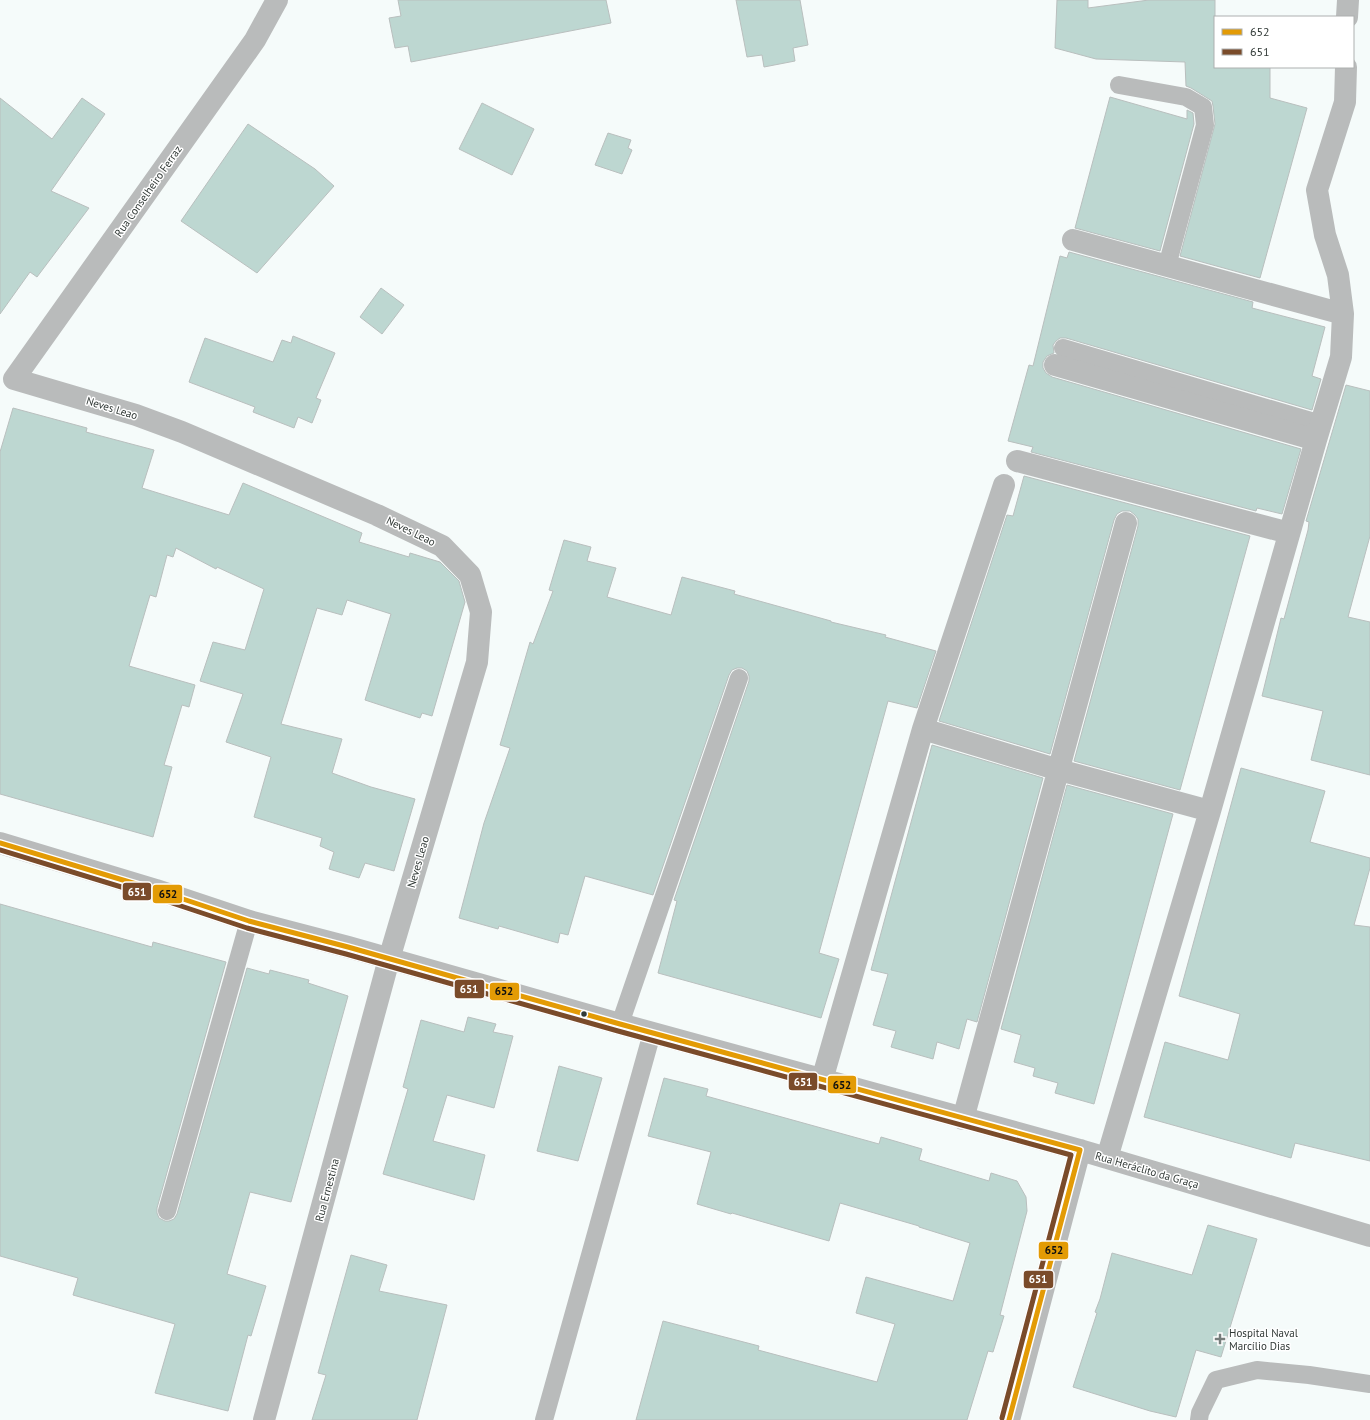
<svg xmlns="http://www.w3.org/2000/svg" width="1370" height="1420" font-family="'PT Sans',sans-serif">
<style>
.building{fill:#bdd7d1;stroke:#b9bfbe}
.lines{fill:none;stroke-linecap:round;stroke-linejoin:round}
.lane{stroke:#b9bbbb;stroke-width:18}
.street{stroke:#b9bbbb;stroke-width:22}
.bus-1-casing{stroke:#fff;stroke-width:8}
.bus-2-casing{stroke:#fff;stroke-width:8}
.bus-1{stroke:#e39b05;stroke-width:5}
.bus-2{stroke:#7a4b2a;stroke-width:5}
.bus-dot{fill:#313936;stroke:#fff;stroke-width:1.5}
.poi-dot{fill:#767d7b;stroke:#fff;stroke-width:1.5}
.labels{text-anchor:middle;stroke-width:3;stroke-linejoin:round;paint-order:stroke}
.street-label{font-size:11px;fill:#313936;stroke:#fff}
.poi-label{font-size:11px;fill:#313936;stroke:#fff;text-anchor:start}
.line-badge{stroke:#fff;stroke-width:1.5}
.badge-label{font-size:11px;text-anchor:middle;font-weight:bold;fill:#fff}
.pale-badge-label{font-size:11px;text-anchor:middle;font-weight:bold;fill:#111}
</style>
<rect width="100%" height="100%" fill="#f5fbfa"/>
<path class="building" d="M 398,0 L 606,0 L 611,23 L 411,62 L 408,46 L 395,48 L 389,18 L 401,16 Z
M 736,0 L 800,0 L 808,45 L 793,48 L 795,61 L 764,67 L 762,55 L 747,57 Z
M 1057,0 L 1088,0 L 1088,8 L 1149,0 L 1215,0 L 1215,67 L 1270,67 L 1270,98 L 1307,108 L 1260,278 L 1180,256 L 1215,124 L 1213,106 L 1212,101 L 1191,88 L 1186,86 L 1185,62 L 1096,59 L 1055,48 Z
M 1110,97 L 1187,119 L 1187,110 L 1193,113 L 1194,124 L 1160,251 L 1075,228 Z
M 0,98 L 52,139 L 82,98 L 105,114 L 51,191 L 89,208 L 37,277 L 30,272 L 0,314 Z
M 482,103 L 534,129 L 512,175 L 459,149 Z
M 248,124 L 315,169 L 334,186 L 257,273 L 181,221 Z
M 608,133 L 631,140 L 628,148 L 632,150 L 622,174 L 595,165 Z
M 1069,252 L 1253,302 L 1252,308 L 1325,327 L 1312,376 L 1321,379 L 1312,410 L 1066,338 L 1060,338 L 1056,341 L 1053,345 L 1054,353 L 1047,356 L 1043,362 L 1043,368 L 1046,373 L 1052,377 L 1301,449 L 1282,514 L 1257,508 L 1256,511 L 1031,452 L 1033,447 L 1008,441 L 1029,365 L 1033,366 L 1060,256 L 1067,258 Z
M 381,288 L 404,305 L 382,334 L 360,317 Z
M 293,336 L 335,353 L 316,398 L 321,400 L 312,423 L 298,417 L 294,428 L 253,412 L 255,407 L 189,382 L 205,338 L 273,362 L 282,340 L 291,343 Z
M 1346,385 L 1370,391 L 1370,536 L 1348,617 L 1370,622 L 1370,775 L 1311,760 L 1323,711 L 1262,696 L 1281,618 L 1284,619 L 1308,530 L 1309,522 L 1306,521 Z
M 13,408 L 87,428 L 86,432 L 154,450 L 142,488 L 229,515 L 243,483 L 362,533 L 359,542 L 409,557 L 410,553 L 440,562 L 459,581 L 465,602 L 432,716 L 422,713 L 420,718 L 365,700 L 391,614 L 347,600 L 342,615 L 317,608 L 281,724 L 342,739 L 332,773 L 371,787 L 415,799 L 394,871 L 365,863 L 359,878 L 329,869 L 334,852 L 320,846 L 322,838 L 254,817 L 271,757 L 226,742 L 243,694 L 200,681 L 213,642 L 245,650 L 264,589 L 217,567 L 216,569 L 176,548 L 173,557 L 167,555 L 156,597 L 150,595 L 129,666 L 195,685 L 189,707 L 182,705 L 164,765 L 172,767 L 153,837 L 0,794 L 0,452 Z
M 1024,476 L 1250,536 L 1180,790 L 1074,761 L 1138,526 L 1138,519 L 1135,515 L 1130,511 L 1122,511 L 1117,514 L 1114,520 L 1050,754 L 939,721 L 1007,515 L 1013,516 Z
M 564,540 L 591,547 L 587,561 L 616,568 L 607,597 L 671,615 L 682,577 L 735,591 L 734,594 L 831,621 L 831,622 L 886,635 L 885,637 L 936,651 L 917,708 L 888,701 L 819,953 L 839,959 L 821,1018 L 658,973 L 677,901 L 674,900 L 749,681 L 749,676 L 747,671 L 742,668 L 737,668 L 732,670 L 729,675 L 653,895 L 585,876 L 568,935 L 560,933 L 558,943 L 499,926 L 498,929 L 459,918 L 484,823 L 510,748 L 500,745 L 530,642 L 533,644 L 553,591 L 549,590 Z
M 932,745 L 1043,778 L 977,1022 L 967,1019 L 959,1049 L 937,1042 L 933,1059 L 891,1047 L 896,1031 L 873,1025 L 888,974 L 871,970 Z
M 1241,768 L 1325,791 L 1310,842 L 1370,858 L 1370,868 L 1354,925 L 1370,927 L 1370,1161 L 1295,1143 L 1291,1158 L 1144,1117 L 1165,1042 L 1228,1060 L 1240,1014 L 1179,996 Z
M 1067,785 L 1173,814 L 1094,1104 L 1055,1093 L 1058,1083 L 1033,1076 L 1035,1068 L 1014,1062 L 1021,1035 L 1001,1029 Z
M 0,904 L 152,947 L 153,942 L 226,962 L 157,1208 L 157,1213 L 159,1218 L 165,1221 L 169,1221 L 174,1219 L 177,1214 L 247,968 L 269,974 L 270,970 L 309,980 L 308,983 L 348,996 L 291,1202 L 250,1192 L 227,1274 L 266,1286 L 251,1336 L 248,1335 L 228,1411 L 155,1393 L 175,1324 L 73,1295 L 78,1278 L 0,1256 Z
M 468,1017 L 496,1024 L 493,1032 L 513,1036 L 494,1108 L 447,1095 L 433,1141 L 485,1155 L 474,1200 L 383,1174 L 408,1089 L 403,1087 L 421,1020 L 464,1032 Z
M 559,1066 L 602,1078 L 578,1161 L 537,1151 Z
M 664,1078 L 708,1089 L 706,1096 L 879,1144 L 881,1137 L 922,1149 L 919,1160 L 989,1181 L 991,1173 L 1017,1181 L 1026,1197 L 1027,1211 L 1000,1315 L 1004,1316 L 993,1352 L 988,1351 L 967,1420 L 636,1420 L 663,1321 L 759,1346 L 758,1350 L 877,1382 L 895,1324 L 856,1313 L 866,1277 L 953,1301 L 970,1243 L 919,1227 L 919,1226 L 840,1203 L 829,1241 L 732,1213 L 731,1214 L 697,1204 L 711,1152 L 648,1136 Z
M 1208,1225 L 1257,1239 L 1221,1357 L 1196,1350 L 1176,1417 L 1150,1411 L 1073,1387 L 1097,1313 L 1095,1312 L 1100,1299 L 1112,1253 L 1192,1275 Z
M 351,1255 L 387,1265 L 379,1291 L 447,1305 L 417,1420 L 312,1420 L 326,1375 L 318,1373 Z"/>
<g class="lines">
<path class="lane" d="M 1119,85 L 1186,97 L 1203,107 L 1205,125 L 1167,266
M 1063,348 L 1321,424
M 620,1024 L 739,678
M 167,1211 L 249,921
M 544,1420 L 652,1033
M 1199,1420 L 1200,1413 L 1216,1380 L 1257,1370 L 1309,1375 L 1370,1384"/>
<path class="street" d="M 1347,17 L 1348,0
M 1073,240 L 1343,314
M 1055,365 L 1316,440
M 1017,461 L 1289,533
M 923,729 L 1059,770 L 1210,811
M 0,843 L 156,890 L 249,921 L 348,947 L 620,1024 L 1080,1150 L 1370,1236
M 822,1080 L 923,729 L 1004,485
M 963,1119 L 1126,523
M 1107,1158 L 1210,811 L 1316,440 L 1341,357 L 1343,314 L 1338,275 L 1325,235 L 1317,190 L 1345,102 L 1346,67
M 264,1420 L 389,959 L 477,662 L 481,612 L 470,575 L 442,546 L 377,515 L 182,432 L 136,415 L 14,379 L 255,40 L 277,0
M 1009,1420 L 1080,1150"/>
<defs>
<path id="bus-1" d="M 0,843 L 156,890 L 249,921 L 348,947 L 620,1024 L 1080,1150 L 1009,1420"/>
<path id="bus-2" d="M 0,850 L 154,897 L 247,928 L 346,954 L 618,1031 L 1071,1155 L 1002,1418"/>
</defs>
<use href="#bus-1" class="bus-1-casing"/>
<use href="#bus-2" class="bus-2-casing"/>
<use href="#bus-1" class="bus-1"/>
<use href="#bus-2" class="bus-2"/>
</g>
<circle class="bus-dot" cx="584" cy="1014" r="3.5"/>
<path class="poi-dot" d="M1218 1333h4v4h4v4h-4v4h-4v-4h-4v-4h4z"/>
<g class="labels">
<g class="street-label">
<text transform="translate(148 191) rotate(-55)" y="4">Rua Conselheiro Ferraz</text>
<text transform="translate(112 408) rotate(17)" y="4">Neves Leao</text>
<text transform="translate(411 531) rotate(26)" y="4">Neves Leao</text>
<text transform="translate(418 862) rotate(-74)" y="4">Neves Leao</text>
<text transform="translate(1147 1170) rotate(16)" y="4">Rua Heráclito da Graça</text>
<text transform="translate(327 1190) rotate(-75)" y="4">Rua Ernestina</text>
</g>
<g class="poi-label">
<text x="1229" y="1337">Hospital Naval<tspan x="1229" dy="13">Marcílio Dias</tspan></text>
</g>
</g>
<g class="line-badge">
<rect x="122" y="882" width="30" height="19" rx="4" fill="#7a4b2a"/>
<rect x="152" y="884" width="31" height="20" rx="4" fill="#e39b05"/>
<rect x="454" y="979" width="31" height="20" rx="4" fill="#7a4b2a"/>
<rect x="489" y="982" width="31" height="19" rx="4" fill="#e39b05"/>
<rect x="788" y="1072" width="30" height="19" rx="4" fill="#7a4b2a"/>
<rect x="827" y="1075" width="30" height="19" rx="4" fill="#e39b05"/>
<rect x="1038" y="1241" width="31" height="19" rx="4" fill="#e39b05"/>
<rect x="1023" y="1270" width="31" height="19" rx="4" fill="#7a4b2a"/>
</g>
<g class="badge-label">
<text x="137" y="896">651</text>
<text x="469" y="993">651</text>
<text x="803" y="1086">651</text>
<text x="1038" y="1283">651</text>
</g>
<g class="pale-badge-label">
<text x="168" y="898">652</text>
<text x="504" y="995">652</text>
<text x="842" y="1089">652</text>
<text x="1054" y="1254">652</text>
</g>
<rect x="1214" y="16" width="140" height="52" fill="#ffffff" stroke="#adb0af"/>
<rect x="1222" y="29" width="20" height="6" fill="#e39b05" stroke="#adb0af"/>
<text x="1250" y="36" font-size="12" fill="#313936">652</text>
<rect x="1222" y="49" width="20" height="6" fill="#7a4b2a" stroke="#adb0af"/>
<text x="1250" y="56" font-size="12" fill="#313936">651</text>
</svg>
